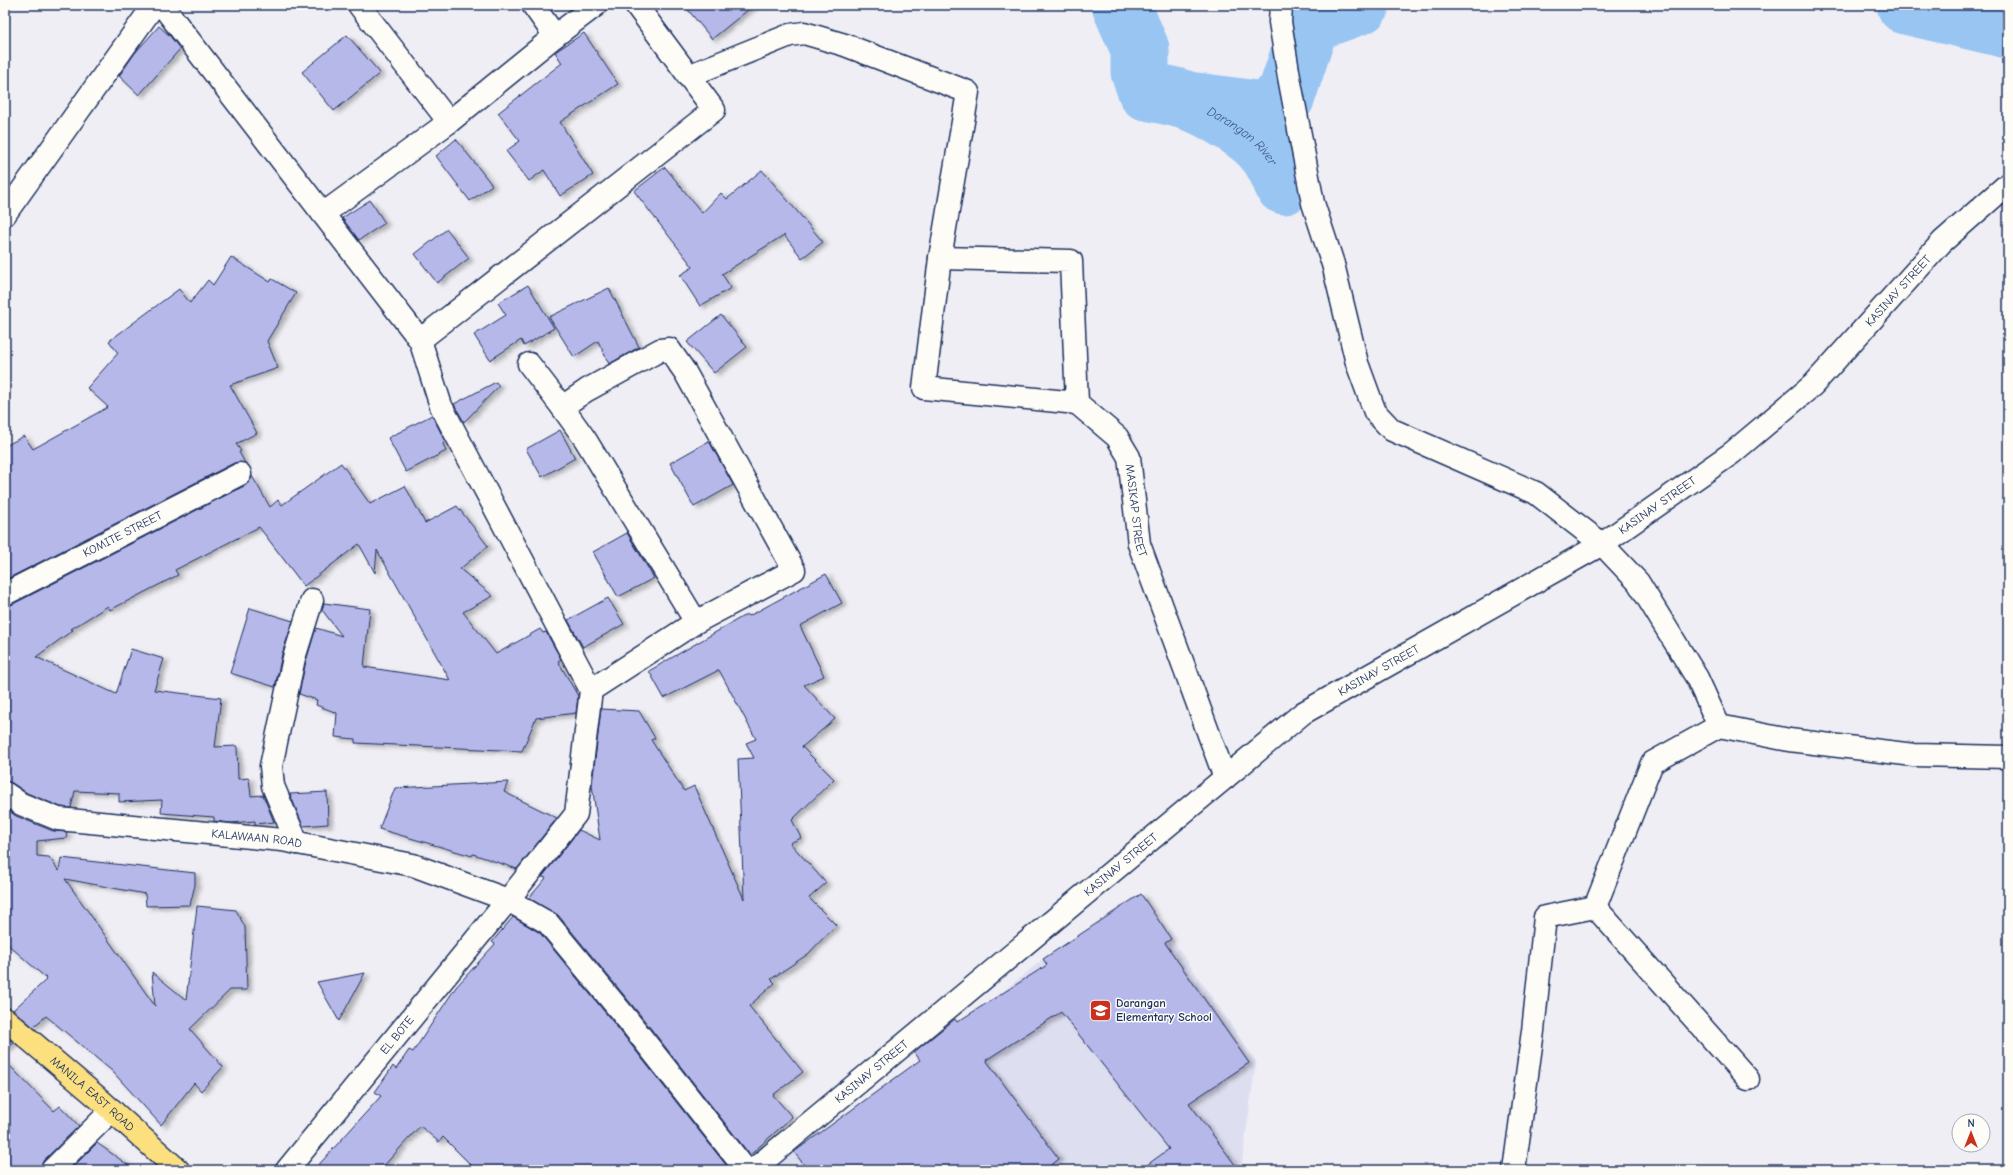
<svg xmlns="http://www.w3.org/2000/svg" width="2013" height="1175" font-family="'Comic Neue',sans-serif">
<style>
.built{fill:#dedef1}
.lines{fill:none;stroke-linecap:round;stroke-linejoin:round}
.river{stroke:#99c5f3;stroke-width:59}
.building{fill:#b6b8e9;stroke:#1b2f5e;filter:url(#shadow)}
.street-casing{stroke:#1b2f5e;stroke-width:25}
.secondary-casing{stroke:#1b2f5e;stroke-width:25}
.primary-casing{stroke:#1b2f5e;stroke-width:25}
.street{stroke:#fdfcf7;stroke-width:22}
.secondary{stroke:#fdfcf7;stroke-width:22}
.primary{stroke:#fce080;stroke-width:22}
.labels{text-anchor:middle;stroke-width:3;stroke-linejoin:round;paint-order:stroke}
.street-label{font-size:12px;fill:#1b2f5e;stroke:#fdfcf7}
.poi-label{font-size:12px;font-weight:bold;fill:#1b2f5e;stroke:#fdfcf7;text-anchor:start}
.water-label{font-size:13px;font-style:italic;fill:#415c8b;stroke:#fdfcf7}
</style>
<defs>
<filter id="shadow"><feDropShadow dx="4.5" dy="2.5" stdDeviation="2" flood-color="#0004"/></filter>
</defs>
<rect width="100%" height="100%" fill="#efeef4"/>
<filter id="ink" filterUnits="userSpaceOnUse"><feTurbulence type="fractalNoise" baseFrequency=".025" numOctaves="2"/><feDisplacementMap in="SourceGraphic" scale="8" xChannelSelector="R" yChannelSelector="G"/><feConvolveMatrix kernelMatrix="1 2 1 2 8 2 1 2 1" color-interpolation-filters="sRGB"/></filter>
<g filter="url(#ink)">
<path class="built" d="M 1141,894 L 1256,1061 L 1241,1170 L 767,1170 L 912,1066 L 1043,959 Z"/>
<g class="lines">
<g class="river">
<path id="s1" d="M 1121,5 L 1140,49 L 1140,72 L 1147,91 C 1160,94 1175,96 1188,101 C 1209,107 1252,133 1265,150 C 1274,160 1279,173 1284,185"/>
<path d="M 1906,5 L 2008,29"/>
<path d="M 1196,102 L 1264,111 L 1286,96 L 1310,23 L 1360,5"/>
</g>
</g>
<path class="building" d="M 684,5 L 754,5 L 712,39 Z
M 159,26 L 170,36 L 180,49 L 139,95 L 119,76 L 135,53 Z
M 584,33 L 618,84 L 560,122 L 593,175 L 560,196 L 544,170 L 529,181 L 506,151 L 520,141 L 498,113 L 562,63 L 555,52 Z
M 347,35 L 380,73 L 334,111 L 302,72 Z
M 456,139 L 492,185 L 470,201 L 436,156 Z
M 665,167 L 702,213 L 721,193 L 727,199 L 762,170 L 823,242 L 802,258 L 784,235 L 722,274 L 731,288 L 700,306 L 680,275 L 693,267 L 634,191 Z
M 370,200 L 385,223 L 359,240 L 342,218 Z
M 447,229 L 469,258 L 437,283 L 415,254 Z
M 231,257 L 270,282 L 272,279 L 296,293 L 267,341 L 278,368 L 230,385 L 257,433 L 236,444 L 241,451 L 239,452 L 245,463 L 234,463 L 5,580 L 5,446 L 24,436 L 33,449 L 108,407 L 87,388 L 118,353 L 109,341 L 179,289 L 190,303 L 208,280 L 213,285 Z
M 528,285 L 554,328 L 524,346 L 521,340 L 490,360 L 474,335 L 506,315 L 498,303 Z
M 609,288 L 639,347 L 609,364 L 598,341 L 574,357 L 549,317 Z
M 721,315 L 747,347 L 714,373 L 687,342 Z
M 496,382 L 499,386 L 464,422 L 454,404 Z
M 432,415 L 445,441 L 443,444 L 446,451 L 406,472 L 388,438 Z
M 560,430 L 575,458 L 542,477 L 526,449 Z
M 709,441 L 733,485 L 694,507 L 670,463 Z
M 341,463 L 370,504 L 405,486 L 425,523 L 457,506 L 488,546 L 460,569 L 493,596 L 463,612 L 496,654 L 540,629 L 543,633 L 546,632 L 561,659 L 558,661 L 578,696 L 576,713 L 536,718 L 522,751 L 355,743 L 355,739 L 335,737 L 337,713 L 316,705 L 317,700 L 299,694 L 306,661 L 316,628 L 342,636 L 322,610 L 324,603 L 370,609 L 364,667 L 450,680 L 377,550 L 375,573 L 359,544 L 304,586 L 259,527 L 175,570 L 178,575 L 110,610 L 108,606 L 71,629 L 73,630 L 36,657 L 116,694 L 131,649 L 164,659 L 154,690 L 221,698 L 215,747 L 237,746 L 238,779 L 249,778 L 251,796 L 263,795 L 274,822 L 255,824 L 255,821 L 231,823 L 214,821 L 214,817 L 161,813 L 162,800 L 119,802 L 119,793 L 75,791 L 71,808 L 61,807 L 27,793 L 12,783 L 5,781 L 5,606 L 11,605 L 246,485 L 250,481 L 252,476 L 270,507 L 278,500 L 282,505 Z
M 627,533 L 654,578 L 618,597 L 593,552 Z
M 826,574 L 842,603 L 800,626 L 824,676 L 804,685 L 835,719 L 802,747 L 834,779 L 792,820 L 801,838 L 790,843 L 826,883 L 809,898 L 836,925 L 808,954 L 771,979 L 775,983 L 749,1006 L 803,1072 L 773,1095 L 792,1117 L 750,1155 L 637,1011 L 558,915 L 529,898 L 546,878 L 542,877 L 579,830 L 600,840 L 592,785 L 601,709 L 639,711 L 655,738 L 651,740 L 684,791 L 694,786 L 744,899 L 738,759 L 754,758 L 746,743 L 756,739 L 719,670 L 664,698 L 649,671 L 747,614 L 749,616 Z
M 608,598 L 624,624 L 583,647 L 568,620 Z
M 250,608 L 293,621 L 282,654 L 275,687 L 230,673 Z
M 508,782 L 504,792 L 557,818 L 517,869 L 473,854 L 472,856 L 379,829 L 395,788 Z
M 327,792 L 328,824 L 303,826 L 290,794 Z
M 5,808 L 16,816 L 53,831 L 67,832 L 66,838 L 37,841 L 37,856 L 49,857 L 59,871 L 61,858 L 195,873 L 195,885 L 190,905 L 146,906 L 145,894 L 65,879 L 155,1006 L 152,972 L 186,1000 L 197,906 L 236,910 L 245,927 L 247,990 L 230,990 L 190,1029 L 223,1067 L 201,1091 L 194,1083 L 161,1125 L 112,1071 L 46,1016 L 33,1027 L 13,1010 L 47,979 L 5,942 Z
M 1141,894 L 1171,939 L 1165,943 L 1249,1063 L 1189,1103 L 1239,1170 L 1140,1170 L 1169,1149 L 1061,1012 L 986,1060 L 1059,1159 L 1045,1170 L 808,1170 L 794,1152 L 920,1060 L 914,1052 L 955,1019 L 957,1022 L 1047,965 L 1043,959 Z
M 513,917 L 540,933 L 617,1027 L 730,1170 L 476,1170 L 443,1137 L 439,1142 L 420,1126 L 380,1170 L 314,1170 L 381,1096 L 375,1092 L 393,1066 L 396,1069 L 409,1050 L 413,1052 L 456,987 L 495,944 L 492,942 Z
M 365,973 L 339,1021 L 317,982 Z
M 5,1035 L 14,1043 L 5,1050 Z
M 5,1061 L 54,1111 L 60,1106 L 79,1126 L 43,1161 L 40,1170 L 5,1170 Z
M 97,1143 L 135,1170 L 70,1170 Z"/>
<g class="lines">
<defs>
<g id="street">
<path d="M 162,5 L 420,340 L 441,406 L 591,690 L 576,814 L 508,900 L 287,1170"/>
<path d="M 359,5 L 449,122"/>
<path d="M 533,5 L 555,36"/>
<path d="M 1281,5 L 1280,22 L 1289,77 L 1313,203 L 1333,264 L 1357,363 L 1375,412 L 1392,430 L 1536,493 L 1602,544 L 1638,582 L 1697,678 L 1719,726"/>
<path d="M 688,76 L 790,35 L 804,33 L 845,45 L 968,92 L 940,258 L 924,388 L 1077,403"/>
<path d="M 5,214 L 154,5"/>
<path d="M 323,214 L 449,122 L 555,36 L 596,5"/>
<path id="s2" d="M 940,258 L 1071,261 L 1077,403 L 1117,437 L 1129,457 L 1139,544 L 1225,778"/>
<path d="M 420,340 L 714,110 L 636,5"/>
<path d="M 529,364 L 562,407"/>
<path id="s3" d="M 5,594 L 240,474"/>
<path d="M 591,690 L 696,622 L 794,570 L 685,372 L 669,349 L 660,350 L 587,390 L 562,407 L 585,439 L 696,622"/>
<path d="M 297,843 L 273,786 L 271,766 L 294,658 L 312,600"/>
<path d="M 1595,907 L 1652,763 L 1719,726 L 1789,740 L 1914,755 L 2008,757"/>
<path d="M 1595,907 L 1748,1079"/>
<path d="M 52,1170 L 112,1110"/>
<path d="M 1514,1170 L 1533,1031 L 1545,917 L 1595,907"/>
</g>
<g id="secondary">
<path id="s4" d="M 5,793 L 21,804 L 58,819 L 282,840 L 413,865 L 508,900 L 548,923 L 627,1019 L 746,1170"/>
<path id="s5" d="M 753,1170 L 1303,713 L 1602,544 L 1732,453 L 1813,385 L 1942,242 L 2008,184"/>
</g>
<g id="primary">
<path id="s6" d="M 5,1019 L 97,1097 L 178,1170"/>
</g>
</defs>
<use href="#street" class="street-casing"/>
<use href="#secondary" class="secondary-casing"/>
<use href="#primary" class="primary-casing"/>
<use href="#street" class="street"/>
<use href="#secondary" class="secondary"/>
<use href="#primary" class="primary"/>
</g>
</g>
<defs>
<symbol id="school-square" viewBox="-11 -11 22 22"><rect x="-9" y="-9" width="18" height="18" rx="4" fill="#c8321e" stroke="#fdfcf7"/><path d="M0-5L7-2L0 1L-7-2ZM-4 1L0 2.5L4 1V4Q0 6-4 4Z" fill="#fff"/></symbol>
</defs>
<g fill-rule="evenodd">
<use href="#school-square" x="1088" y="998" width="25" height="25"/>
</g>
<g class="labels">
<g class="street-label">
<text dy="4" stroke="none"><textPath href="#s5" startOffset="1450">KASINAY STREET</textPath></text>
<text dy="4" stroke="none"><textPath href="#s5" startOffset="1126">KASINAY STREET</textPath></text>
<text dy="4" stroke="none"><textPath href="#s2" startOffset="403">MASIKAP STREET</textPath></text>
<text dy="4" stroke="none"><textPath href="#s3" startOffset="132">KOMITE STREET</textPath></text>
<text dy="4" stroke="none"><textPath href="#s5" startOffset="802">KASINAY STREET</textPath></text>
<text dy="4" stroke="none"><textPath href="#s4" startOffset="259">KALAWAAN ROAD</textPath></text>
<text dy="4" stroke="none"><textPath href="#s5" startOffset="478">KASINAY STREET</textPath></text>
<text transform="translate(397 1035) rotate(-51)" y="4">EL BOTE</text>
<text dy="4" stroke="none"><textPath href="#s5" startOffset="154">KASINAY STREET</textPath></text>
<text dy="4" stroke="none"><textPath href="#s6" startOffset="115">MANILA EAST ROAD</textPath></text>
</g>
<g class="poi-label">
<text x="1116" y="1007">Darangan<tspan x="1116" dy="14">Elementary School</tspan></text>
</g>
<g class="water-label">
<text dy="5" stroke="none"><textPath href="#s1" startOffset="199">Darangan River</textPath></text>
</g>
</g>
<rect width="2013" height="1175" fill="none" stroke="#fdfcf7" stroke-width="20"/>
<rect x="10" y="10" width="1993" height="1155" fill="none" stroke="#1b2f5e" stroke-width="1.5" filter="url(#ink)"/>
<g transform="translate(1971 1133)"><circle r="19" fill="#fdfcf7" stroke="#a3aaba"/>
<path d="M0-3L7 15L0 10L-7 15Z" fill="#c8321e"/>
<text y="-6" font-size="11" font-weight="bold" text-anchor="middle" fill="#1b2f5e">N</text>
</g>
</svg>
